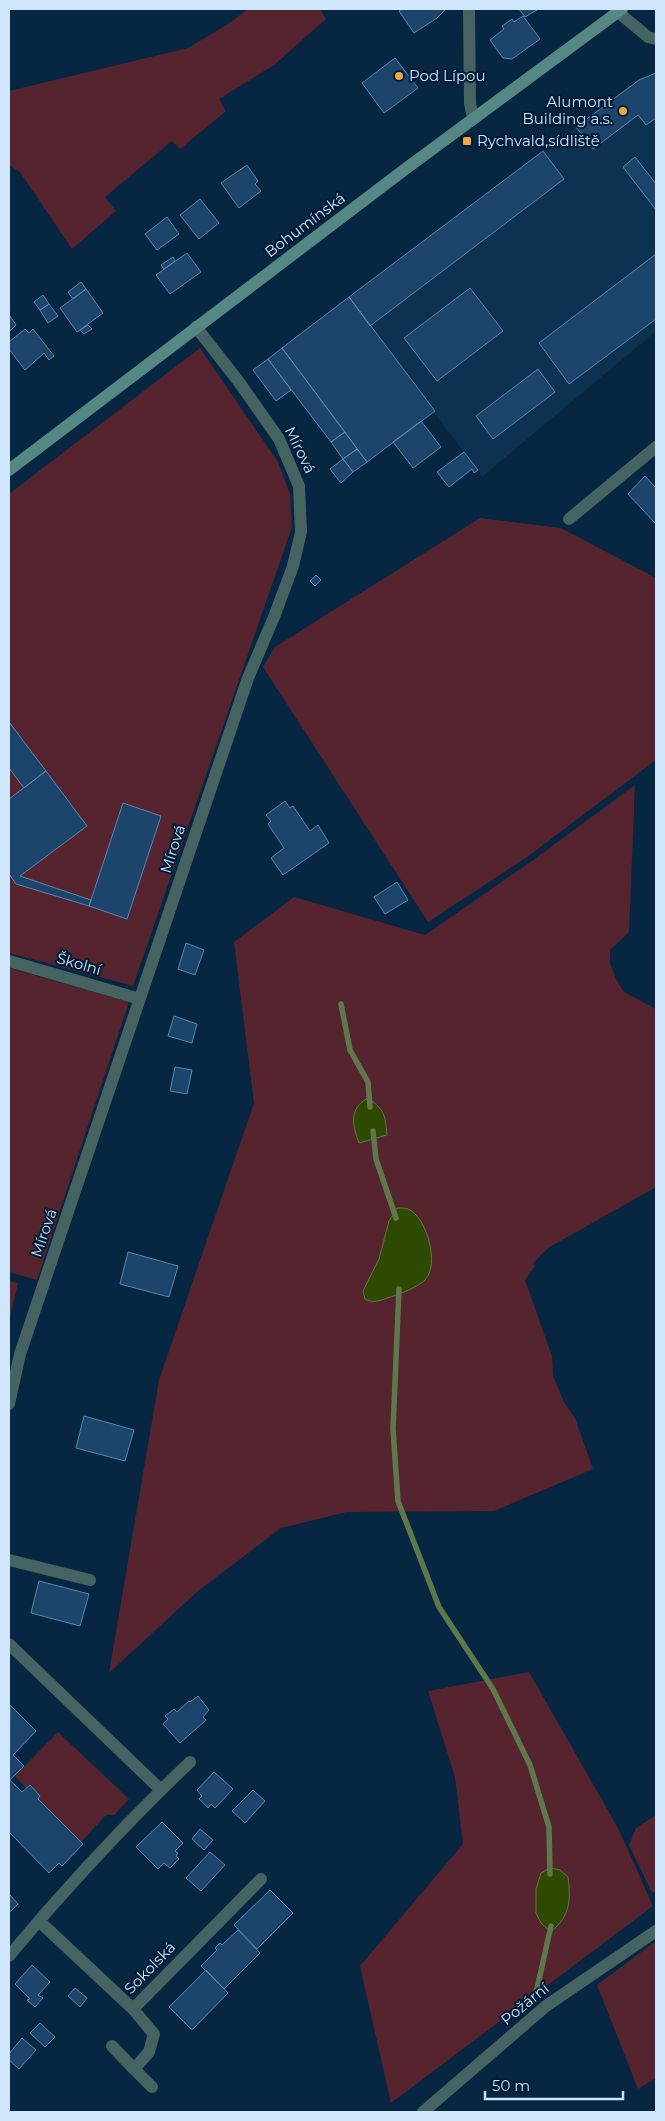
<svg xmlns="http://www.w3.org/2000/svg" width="665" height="2121" font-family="Montserrat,sans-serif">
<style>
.built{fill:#0c3151}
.green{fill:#56242e}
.water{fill:#2e4900;stroke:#5e784c}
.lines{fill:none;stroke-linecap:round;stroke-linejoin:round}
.stream{stroke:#5e784c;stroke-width:5.5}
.building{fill:#1d456b;stroke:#5c86b0}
.street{stroke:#456461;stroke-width:12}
.secondary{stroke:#558783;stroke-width:12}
.poi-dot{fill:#f2a541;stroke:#001c37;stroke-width:2}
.labels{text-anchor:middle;stroke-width:4;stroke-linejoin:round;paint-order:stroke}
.poi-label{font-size:15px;fill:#cfe5fc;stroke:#001c37;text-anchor:start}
.street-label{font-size:15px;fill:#cfe5fc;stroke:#001c37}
</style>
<rect width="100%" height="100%" fill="#062642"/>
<path class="built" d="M 656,73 L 656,331 L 482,477 L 349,298 L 639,80 Z"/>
<path class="green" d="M 248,9 L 320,9 L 326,19 L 274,65 L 219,99 L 226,111 L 180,149 L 172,141 L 105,197 L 116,211 L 72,249 L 20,172 L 9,165 L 9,91 L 188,48 L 228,24 Z
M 200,348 L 278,462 L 290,494 L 292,527 L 133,986 L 9,953 L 9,494 Z
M 480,518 L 561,528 L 656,578 L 656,760 L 527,857 L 428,922 L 263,667 L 275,647 Z
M 635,785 L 629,932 L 610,950 L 610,963 L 616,979 L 624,992 L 656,1009 L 656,1187 L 548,1248 L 533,1263 L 535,1266 L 525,1280 L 552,1356 L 553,1376 L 564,1402 L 575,1418 L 593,1469 L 494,1511 L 347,1512 L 281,1528 L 198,1591 L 109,1673 L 159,1380 L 254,1103 L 234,942 L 294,897 L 425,935 L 536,858 Z
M 9,968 L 129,1002 L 37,1280 L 9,1272 Z
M 9,1281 L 18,1283 L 9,1321 Z
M 529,1672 L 618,1828 L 653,1906 L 391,2103 L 360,1966 L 463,1844 L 455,1777 L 428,1691 Z
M 58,1732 L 129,1799 L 114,1815 L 106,1815 L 81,1842 L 38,1799 L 40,1796 L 30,1785 L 26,1788 L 15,1776 Z
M 656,1815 L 656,1891 L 652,1893 L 629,1845 L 636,1828 Z
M 656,1941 L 656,2078 L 638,2089 L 597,1985 Z"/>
<path class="water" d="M 368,1098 C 385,1110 385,1115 387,1135 L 359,1143 C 352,1125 349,1108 368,1098 Z
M 397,1208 C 401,1208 405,1208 408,1209 C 427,1217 440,1265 425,1280 C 419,1286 399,1295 390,1297 C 382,1300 372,1304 365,1299 L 363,1291 L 379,1259 L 389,1221 Z
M 550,1868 L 560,1870 L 568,1877 C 571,1902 570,1915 551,1932 L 541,1923 L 536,1913 L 536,1889 L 541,1873 Z"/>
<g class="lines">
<path class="stream" d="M 341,1004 L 350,1050 L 368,1082 L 370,1107
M 373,1131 L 376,1159 L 396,1218
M 399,1289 L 393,1429 L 398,1501 L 439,1607 L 493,1689 L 530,1765 L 549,1827 L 550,1874
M 536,1993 L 551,1926"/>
</g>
<path class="building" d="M 403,9 L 446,9 L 437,18 L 414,33 L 399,11 Z
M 519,9 L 536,9 L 537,10 L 525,17 Z
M 523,16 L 540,39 L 512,59 L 503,58 L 490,40 L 504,29 L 502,26 L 512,19 L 514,22 Z
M 395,58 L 418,88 L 384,113 L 362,83 Z
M 656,73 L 656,118 L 646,125 L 638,115 L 593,149 L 576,127 L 639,80 Z
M 543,151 L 564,179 L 370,326 L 349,297 Z
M 635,157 L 656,184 L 656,210 L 623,167 Z
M 247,165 L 258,181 L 255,184 L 261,191 L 239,208 L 221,183 Z
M 200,199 L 219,223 L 199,239 L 180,215 Z
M 167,217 L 179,234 L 157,250 L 145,234 Z
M 187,253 L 201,272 L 170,294 L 156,275 Z
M 656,254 L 656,319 L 569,384 L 539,343 Z
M 173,257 L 175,261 L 164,269 L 161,265 Z
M 81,282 L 86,289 L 73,299 L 68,292 Z
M 470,288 L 503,331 L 437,381 L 404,338 Z
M 86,289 L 103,313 L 77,332 L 60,308 Z
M 43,295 L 49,304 L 40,310 L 34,302 Z
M 349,297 L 435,411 L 367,462 L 282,348 Z
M 49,304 L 58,316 L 48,323 L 40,310 Z
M 10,316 L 16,325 L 9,332 L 9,317 Z
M 88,325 L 92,329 L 84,334 L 80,330 Z
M 25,329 L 29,333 L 33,329 L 54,356 L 49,360 L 44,353 L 25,370 L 9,349 L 9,342 Z
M 282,348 L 345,432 L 331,442 L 268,359 Z
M 268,359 L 291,390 L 276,401 L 253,370 Z
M 538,369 L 555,392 L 493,439 L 476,416 Z
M 421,421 L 441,447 L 413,468 L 393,442 Z
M 345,432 L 357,449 L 343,459 L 331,442 Z
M 357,449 L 367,462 L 353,472 L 343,459 Z
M 464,452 L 478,470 L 474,473 L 472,469 L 449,487 L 437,472 Z
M 343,459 L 353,472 L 341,483 L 330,469 Z
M 645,476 L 656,488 L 656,521 L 655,523 L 628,494 Z
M 316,575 L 321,580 L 315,586 L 310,581 Z
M 9,722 L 46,771 L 24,788 L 9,768 Z
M 46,771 L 87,826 L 20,876 L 91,900 L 89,906 L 16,884 L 9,874 L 9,799 Z
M 285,801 L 290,808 L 293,806 L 310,831 L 318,825 L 329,843 L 283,875 L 271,858 L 284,848 L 268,824 L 271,821 L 266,815 Z
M 123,803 L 161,816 L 127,919 L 89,906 Z
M 397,882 L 408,900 L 385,914 L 374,897 Z
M 186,943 L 204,950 L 195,975 L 178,969 Z
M 174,1016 L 197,1024 L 192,1043 L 168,1036 Z
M 175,1067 L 192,1070 L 187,1094 L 170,1091 Z
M 128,1252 L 178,1266 L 169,1297 L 120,1284 Z
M 84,1416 L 134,1430 L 125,1461 L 76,1448 Z
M 39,1581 L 89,1594 L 80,1626 L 31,1613 Z
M 198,1696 L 209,1710 L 203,1717 L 206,1720 L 180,1743 L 163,1724 L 168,1719 L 165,1716 L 174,1709 L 177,1712 L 189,1701 L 190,1702 Z
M 10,1705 L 36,1731 L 13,1755 L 24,1766 L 10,1780 L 22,1792 L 30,1785 L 40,1796 L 38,1799 L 83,1844 L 62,1866 L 59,1863 L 49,1873 L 9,1832 Z
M 214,1772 L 233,1789 L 215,1808 L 211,1804 L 208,1808 L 199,1799 L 202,1796 L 197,1790 Z
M 253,1790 L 265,1801 L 245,1823 L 232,1811 Z
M 162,1822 L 183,1843 L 175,1851 L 178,1853 L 176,1856 L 179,1859 L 170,1868 L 164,1863 L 158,1869 L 136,1847 Z
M 200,1829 L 213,1840 L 204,1850 L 192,1839 Z
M 210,1852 L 225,1865 L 201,1891 L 186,1878 Z
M 270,1890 L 293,1913 L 257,1949 L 234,1925 Z
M 9,1894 L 18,1904 L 9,1913 Z
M 238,1930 L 260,1953 L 224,1989 L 201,1966 L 217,1950 L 215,1948 L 220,1943 L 222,1945 Z
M 32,1965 L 50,1982 L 38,1995 L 43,1998 L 35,2007 L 27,2000 L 30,1999 L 15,1984 Z
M 206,1970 L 228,1993 L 192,2030 L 169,2007 Z
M 75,1988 L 87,1998 L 80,2007 L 68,1996 Z
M 40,2023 L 55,2037 L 45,2047 L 30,2033 Z
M 22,2038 L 36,2050 L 19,2069 L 9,2060 L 9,2054 Z"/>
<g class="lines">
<path class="street" d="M 469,9 L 470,103 L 473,119
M 618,12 L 648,37 L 656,39
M 569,519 L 656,447
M 9,961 L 140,999
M 9,1404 L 20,1354 L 248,678 L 274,617 L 293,566 L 301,532 L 299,486 L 279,439 L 239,382 L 196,327
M 9,1560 L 90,1580
M 9,1644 L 161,1790
M 39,1921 L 133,2009 L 261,1879
M 9,1956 C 65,1889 126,1823 190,1762
M 112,2046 L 134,2069 L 149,2052 L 154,2034 L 133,2009
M 134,2069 L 152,2087
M 423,2112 L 546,2006 L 656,1931"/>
<path class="secondary" d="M 9,470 L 404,170 L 622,9"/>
</g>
<g class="poi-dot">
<circle cx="399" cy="76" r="5"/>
<circle cx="623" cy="111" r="5"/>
<rect x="462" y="136" width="10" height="10" rx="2.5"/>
</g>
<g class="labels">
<g class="poi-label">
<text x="409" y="81">Pod Lípou</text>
<text x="613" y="107" text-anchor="end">Alumont<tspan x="613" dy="17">Building a.s.</tspan></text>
<text x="477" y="146">Rychvald,sídliště</text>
</g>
<g class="street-label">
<text transform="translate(305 225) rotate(-37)" y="5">Bohumínská</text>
<text transform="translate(300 450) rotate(64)" y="5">Mírová</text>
<text transform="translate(173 849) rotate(-72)" y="5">Mírová</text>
<text transform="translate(79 964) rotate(16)" y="5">Školní</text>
<text transform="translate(44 1233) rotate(-71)" y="5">Mírová</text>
<text transform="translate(150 1968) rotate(-46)" y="5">Sokolská</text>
<text transform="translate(525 2004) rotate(-39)" y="5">Požární</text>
</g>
</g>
<rect width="665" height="2121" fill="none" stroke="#cfe5fc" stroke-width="20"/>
<path d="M485 2091v8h138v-8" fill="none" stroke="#cfe5fc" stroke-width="2.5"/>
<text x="492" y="2091" font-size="15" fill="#cfe5fc" stroke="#001c37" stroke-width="4" paint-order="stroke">50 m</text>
</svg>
